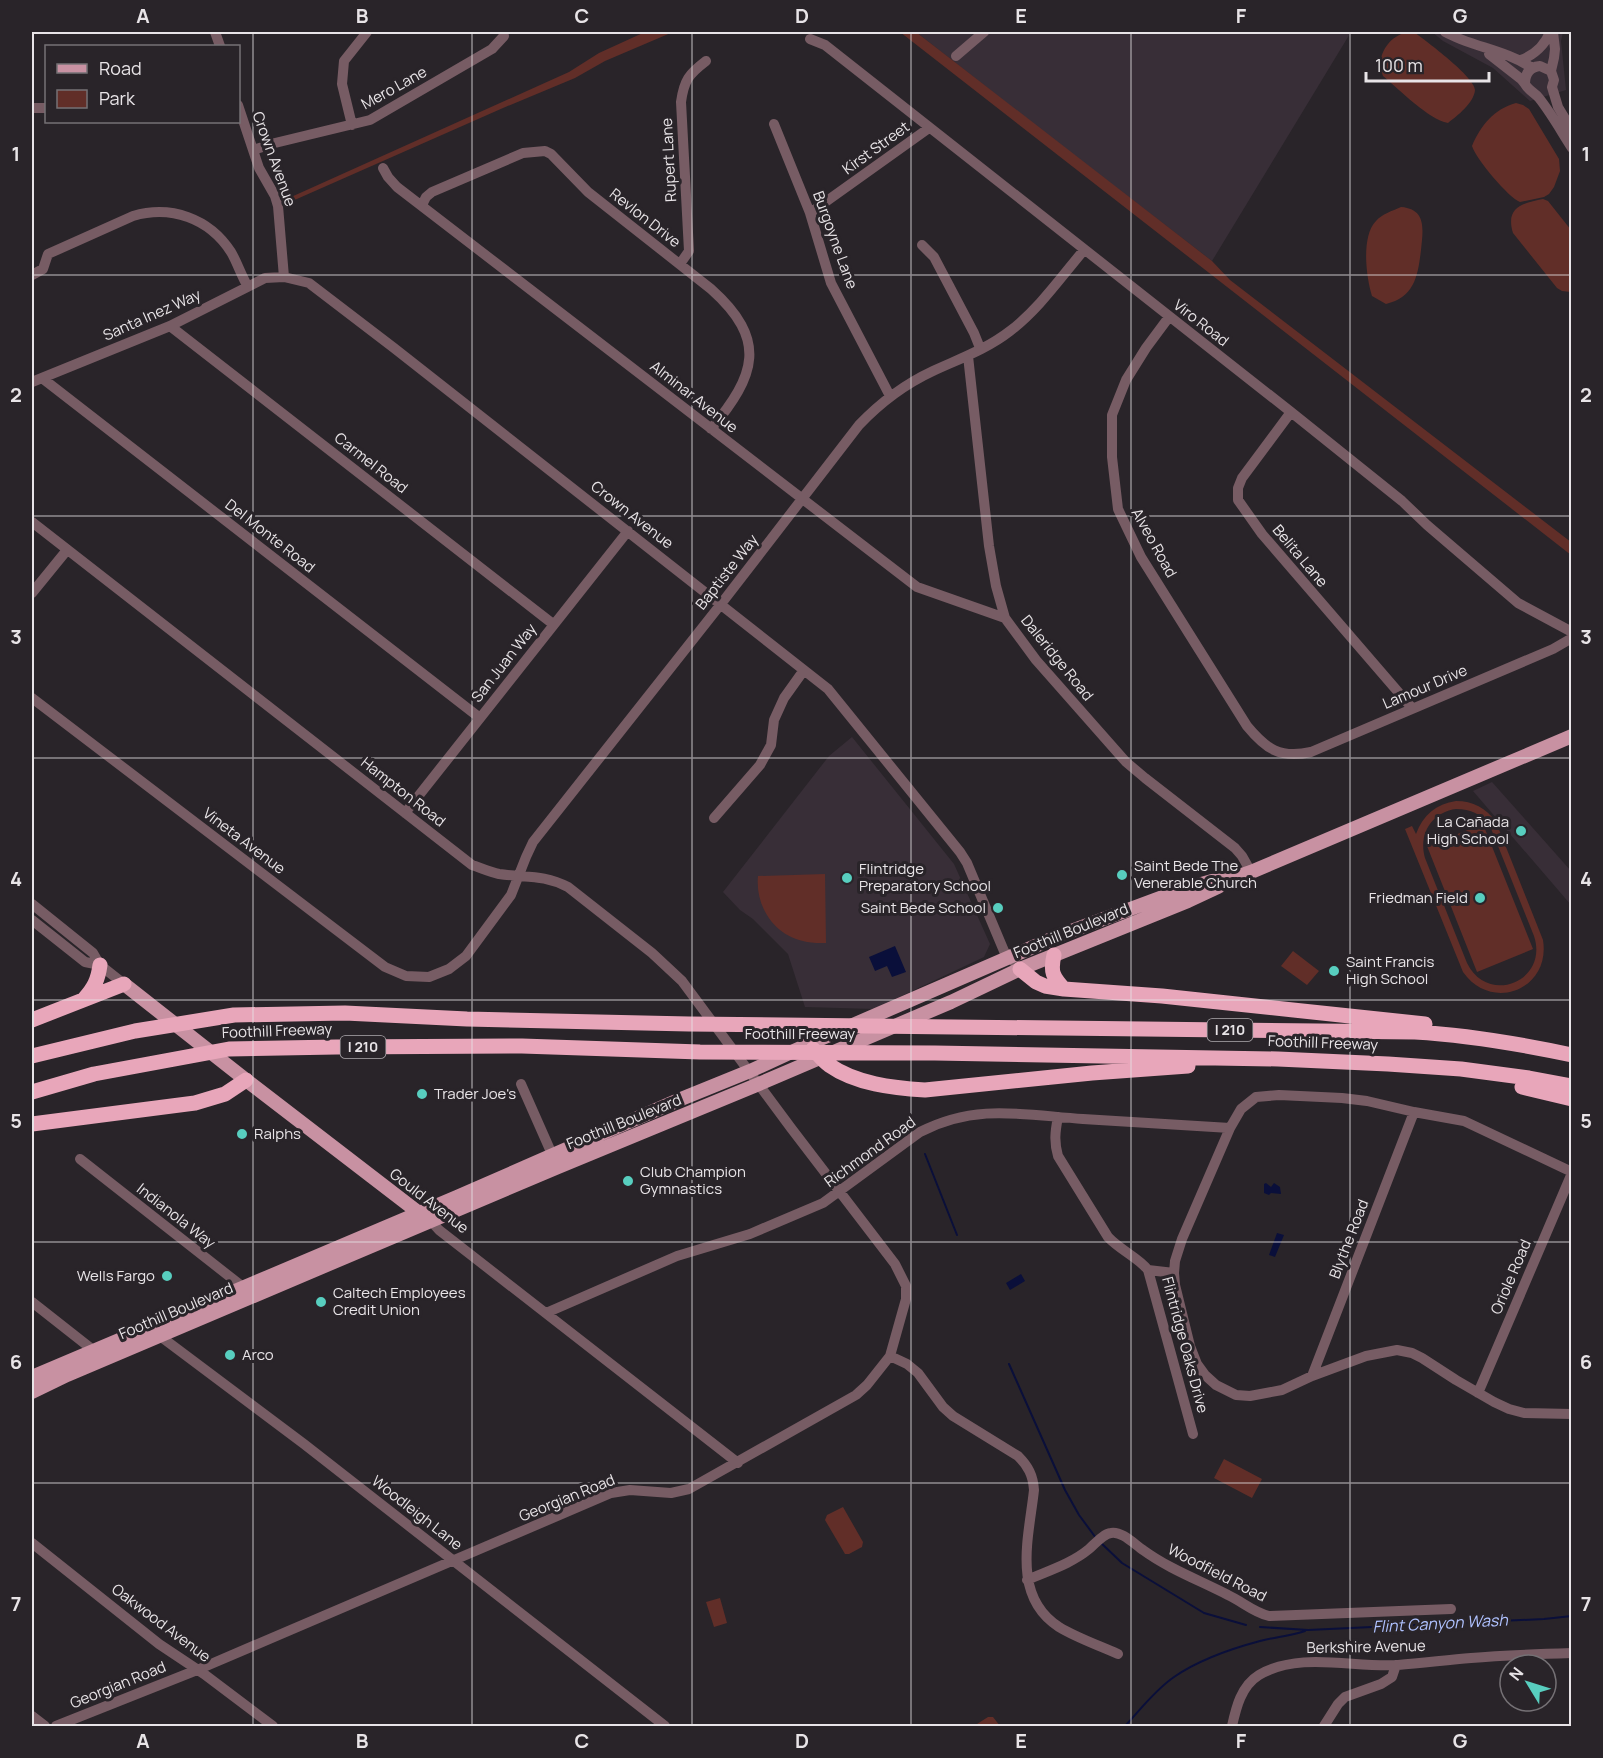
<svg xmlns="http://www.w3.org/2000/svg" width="1603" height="1758" font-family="Manrope,sans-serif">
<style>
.built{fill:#382e37}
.green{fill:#612e28;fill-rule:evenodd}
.water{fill:#0a0f3a}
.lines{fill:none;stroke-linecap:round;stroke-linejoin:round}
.stream{stroke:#0a0f3a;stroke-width:2}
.minor{stroke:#775c64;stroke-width:10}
.major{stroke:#c891a2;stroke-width:14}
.highway{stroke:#e8a6ba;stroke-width:15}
.grid{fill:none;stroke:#e8e4e7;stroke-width:1.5;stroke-opacity:0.55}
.poi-dot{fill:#58cebf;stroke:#292429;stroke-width:2}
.labels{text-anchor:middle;stroke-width:6;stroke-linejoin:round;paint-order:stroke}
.shield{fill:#292429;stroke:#afaaae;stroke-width:1.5}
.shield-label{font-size:14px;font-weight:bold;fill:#e8e4e7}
.street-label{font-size:15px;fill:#e8e4e7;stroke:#292429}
.poi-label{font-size:15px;fill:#e8e4e7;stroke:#292429;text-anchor:start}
.water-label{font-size:16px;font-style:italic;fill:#afc1fe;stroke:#292429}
.neatline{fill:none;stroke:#e8e4e7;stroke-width:2}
.grid-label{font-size:20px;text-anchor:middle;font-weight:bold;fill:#e8e4e7}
</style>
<rect width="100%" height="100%" fill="#292429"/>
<path class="built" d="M 916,32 L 1351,32 L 1212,261 L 1044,132 Z
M 1432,32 L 1563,32 L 1561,41 L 1566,90 L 1530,101 L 1493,68 L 1443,41 Z
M 852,737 L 954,864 L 990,944 L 984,957 L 874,1009 L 805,1007 L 788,954 L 753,919 L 740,910 L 723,892 L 829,756 Z
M 1492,782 L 1571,871 L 1571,905 L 1473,791 Z"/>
<path class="green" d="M 645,32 L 673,32 L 605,61 L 575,78 L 503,108 L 281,206 L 280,202 L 569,72 L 599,53 Z
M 900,32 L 916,32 L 1212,261 L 1230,280 L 1567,539 L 1571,542 L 1571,555 Z
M 1407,32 L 1414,32 C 1426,41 1475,77 1475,90 C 1474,103 1457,116 1448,123 C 1428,119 1400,90 1383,76 C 1375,58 1387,37 1407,32 Z
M 1516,103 L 1523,105 L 1529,109 L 1559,159 L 1560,171 L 1554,187 L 1549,194 L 1544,197 L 1520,202 C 1509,198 1476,159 1472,146 C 1481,125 1494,109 1516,103 Z
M 1543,199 L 1548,201 L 1571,230 L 1571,292 L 1562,291 L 1557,288 L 1513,233 C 1505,207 1523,203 1543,199 Z
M 1401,207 C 1427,209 1423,230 1421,250 C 1418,275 1415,297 1386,304 L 1372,296 C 1366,277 1361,236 1376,221 C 1382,214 1392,211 1401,207 Z
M 1456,801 C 1473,801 1486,808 1496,822 L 1543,940 C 1551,989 1492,1013 1463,972 L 1405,829 L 1412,826 L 1416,834 C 1423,815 1436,804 1456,801 ZM 1456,809 C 1471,809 1481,814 1490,826 L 1534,936 C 1549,981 1488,1006 1467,963 L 1425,858 C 1418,834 1432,812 1456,809 Z
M 1483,824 L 1533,949 L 1477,972 L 1427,846 Z
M 825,874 L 826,943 C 819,943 813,943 807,942 C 775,937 755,907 758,876 Z
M 1293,951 L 1319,971 L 1307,985 L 1281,966 Z
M 1224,1459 L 1262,1479 L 1252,1498 L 1214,1478 Z
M 843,1507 L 863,1542 L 862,1547 L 849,1554 L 845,1554 L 825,1520 L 827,1515 Z
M 720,1598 L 727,1623 L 714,1627 L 706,1602 Z
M 988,1717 L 993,1717 L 1000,1726 L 977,1726 L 977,1724 Z"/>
<path class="water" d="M 895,946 L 906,972 L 892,977 L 887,966 L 875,971 L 869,957 Z
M 1266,1183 L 1271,1187 L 1274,1183 L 1280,1187 L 1281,1194 L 1271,1193 L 1269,1195 L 1264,1193 L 1264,1184 Z
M 1277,1233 L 1284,1235 L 1275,1257 L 1269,1255 Z
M 1021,1274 L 1025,1281 L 1010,1290 L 1006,1283 Z"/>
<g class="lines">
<path class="stream" d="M 925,1154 L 957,1235
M 1009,1364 L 1065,1490 L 1079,1515 L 1096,1538
M 1100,1542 L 1122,1563 L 1204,1613 L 1246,1625
M 1260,1627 L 1308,1630 L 1544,1619 L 1572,1616
M 1125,1726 C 1140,1710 1155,1690 1174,1677 C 1200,1659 1230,1649 1260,1641 C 1275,1637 1290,1636 1305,1631"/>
<path class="minor" d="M 215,32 L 220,46
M 1445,32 C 1472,47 1506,50 1532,68
M 1553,32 L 1555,49 L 1554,58 L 1551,71 L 1554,80 L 1552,87 L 1558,107 L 1572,130
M 810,39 L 825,45 L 1291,412 L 1402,501 L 1427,525 L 1518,603 L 1572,632
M 1489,54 L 1521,79 L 1525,84
M 956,56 L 984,32
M 1521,60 C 1534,55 1545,45 1550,32
M 1551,71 L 1540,66 C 1529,67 1525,74 1525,84 C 1529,91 1535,93 1539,98 C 1551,113 1561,131 1572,148
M 238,105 L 259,168 L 275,196 L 278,206 L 284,277
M 32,108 L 46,108
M 774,124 L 810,213 L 831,283 L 890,396
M 352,125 L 342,84 L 344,61 L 367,32
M 253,150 L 275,143 L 370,120 L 492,49 L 504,36
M 383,168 L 388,177 L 397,187 L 917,587 L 1005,618
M 422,205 L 426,197 L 432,192 L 523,153 L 545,151 L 551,154 L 588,192 L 711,289 C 768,340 756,375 711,429
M 810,213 L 929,128
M 922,245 L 934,257 L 974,333 L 980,348
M 680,264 L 689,251 L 681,102 C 684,80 689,74 706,61
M 32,275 L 43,269 L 48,254 L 133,216 C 171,205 209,218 231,252 C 237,262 241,275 247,285
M 1169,317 L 1146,348 L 1126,380 L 1112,415 L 1112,457 L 1118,509 L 1141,557 L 1247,726 C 1266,749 1280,759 1311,752 L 1553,649 L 1572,638
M 170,326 L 553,624
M 968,356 L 989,546 L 996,586 L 1005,618 L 1036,660 L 1126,762 L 1145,778 L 1235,848 L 1242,856 L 1251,872
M 42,378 L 480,718
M 32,382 L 170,326 L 265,278 L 284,277 L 309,283 L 394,348 L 828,689 L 960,852 L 967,863 L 1004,951 L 1014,962
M 1291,412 L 1242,478 L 1238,488 L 1238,500 L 1262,534 L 1412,708
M 32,522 L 472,865 C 481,868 490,872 499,874 C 526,878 543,874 568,887 L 652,953 L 682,981 L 791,1128 L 895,1264 L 906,1286 L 906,1299 L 890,1356 L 867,1385 L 856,1395 L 689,1489 L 671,1493 L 630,1490 L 611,1493 L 197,1670 L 56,1726
M 32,593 L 67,550
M 32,698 L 385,967 L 406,976 L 429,977 L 449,969 L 466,956 L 511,895 L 526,857 L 533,842 L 721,604 L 859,425 C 881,402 905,384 933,371 C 959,359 987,349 1010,331 C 1039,309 1061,277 1084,250
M 405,813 L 628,531
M 714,818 L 760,765 L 771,745 L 774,720 L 784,698 L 804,670
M 32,904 L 93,953 L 100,965 L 124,984
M 32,920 L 85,962 L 100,965
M 521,1084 L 555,1161
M 1058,1117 C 1055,1132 1054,1142 1058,1156 L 1108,1237 C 1120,1250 1139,1258 1148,1270 L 1193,1434
M 80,1159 L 248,1291
M 1572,1172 L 1464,1121 L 1414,1112 L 1367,1101 L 1342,1098 L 1279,1095 L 1256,1097 L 1241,1109 L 1230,1128 L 1182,1239 L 1175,1261 L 1174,1273 L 1175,1285 L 1190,1346 L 1197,1364 L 1205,1375 L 1216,1385 L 1236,1395 L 1250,1396 L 1282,1390 L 1312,1376 L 1366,1356 L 1397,1350 L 1412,1353 L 1422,1358 L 1456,1380 L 1494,1402 L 1509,1409 L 1524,1413 L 1572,1414
M 431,1221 L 439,1230 L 738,1463
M 1148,1270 L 1174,1273
M 32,1302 L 93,1350 L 97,1356
M 546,1313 L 677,1256 L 750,1234 L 823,1203 L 920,1132 C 976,1103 1024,1115 1083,1119 C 1132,1122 1181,1125 1230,1128
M 156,1331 L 160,1336 L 304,1444 L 665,1726
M 890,1356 L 907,1364 L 918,1373 L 943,1407 L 953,1416 L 1018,1456 C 1028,1466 1033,1475 1034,1490 C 1029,1537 1011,1596 1059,1627 C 1077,1638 1098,1645 1118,1654
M 1312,1376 L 1414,1112
M 1478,1393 L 1572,1173
M 32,1543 L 159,1644 L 204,1674 L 273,1726
M 1027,1580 C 1047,1571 1071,1564 1089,1549 C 1095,1544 1103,1534 1111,1533 C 1122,1531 1134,1544 1143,1550 C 1169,1569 1199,1580 1228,1595 C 1243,1602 1253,1612 1269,1616 L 1451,1609
M 32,1716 L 45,1726
M 1232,1726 C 1236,1708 1241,1686 1259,1675 C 1300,1651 1353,1668 1398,1665 C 1423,1663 1447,1660 1471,1658 C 1504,1655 1538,1654 1572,1653
M 1324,1726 L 1338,1704 L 1345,1697 L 1381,1684 L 1392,1677 L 1396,1665"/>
<path class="major" d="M 124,984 L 246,1080 L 423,1216
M 32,1377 L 457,1197 L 681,1099 L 750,1071 L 809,1044 L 1063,934 L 1184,889 L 1212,881 L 1227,880 L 1251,872 L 1572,736
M 32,1392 L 67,1375 L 558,1167 L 759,1084 L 951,1002 L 1020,969 L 1188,901 L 1218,887"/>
<path class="highway" d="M 1054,955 C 1050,972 1053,977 1064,989
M 1020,969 L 1036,982 L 1045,986 L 1064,989 L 1162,996 L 1425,1024
M 84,999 C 94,988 98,980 100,965
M 32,1020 L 124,984
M 813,1049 C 818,1054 823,1061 829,1065 C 856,1084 893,1088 925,1090 L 1092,1073 L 1188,1066
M 32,1056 L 135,1031 L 234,1015 L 345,1013 L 467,1019 L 689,1024 L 1415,1032 C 1468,1035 1520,1044 1572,1055
M 1522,1087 L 1572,1099
M 32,1092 L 94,1074 L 229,1049 L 336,1047 L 522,1046 L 700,1052 L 935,1053 L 1278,1059 L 1388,1064 L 1461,1069 L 1529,1078 L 1572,1086
M 32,1124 L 195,1103 L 225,1094 L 246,1080"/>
</g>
<path class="grid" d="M 253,32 L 253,1726M 472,32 L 472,1726M 692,32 L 692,1726M 911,32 L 911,1726M 1131,32 L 1131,1726M 1350,32 L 1350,1726M 32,275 L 1572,275M 32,516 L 1572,516M 32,758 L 1572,758M 32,1000 L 1572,1000M 32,1242 L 1572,1242M 32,1483 L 1572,1483"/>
<g class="poi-dot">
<circle cx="1521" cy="831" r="6"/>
<circle cx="1122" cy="875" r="6"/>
<circle cx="847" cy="878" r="6"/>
<circle cx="1480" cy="898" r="6"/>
<circle cx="998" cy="908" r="6"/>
<circle cx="1334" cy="971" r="6"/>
<circle cx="422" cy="1094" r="6"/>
<circle cx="242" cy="1134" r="6"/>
<circle cx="628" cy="1181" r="6"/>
<circle cx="167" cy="1276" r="6"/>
<circle cx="321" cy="1302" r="6"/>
<circle cx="230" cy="1355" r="6"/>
</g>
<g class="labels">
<g class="shield">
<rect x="1207.5" y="1019" width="45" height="22" rx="4.5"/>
<rect x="340.5" y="1036" width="45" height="22" rx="4.5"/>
</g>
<g class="shield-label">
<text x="1230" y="1035">I 210</text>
<text x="363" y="1052">I 210</text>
</g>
<g class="street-label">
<text transform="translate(394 88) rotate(-29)" y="5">Mero Lane</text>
<text transform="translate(876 148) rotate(-36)" y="5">Kirst Street</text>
<text transform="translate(274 159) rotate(70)" y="5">Crown Avenue</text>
<text transform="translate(669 160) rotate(-93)" y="5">Rupert Lane</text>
<text transform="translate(645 218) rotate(38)" y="5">Revlon Drive</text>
<text transform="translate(835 240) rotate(70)" y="5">Burgoyne Lane</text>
<text transform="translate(152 315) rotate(-24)" y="5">Santa Inez Way</text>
<text transform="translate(1201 323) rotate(38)" y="5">Viro Road</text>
<text transform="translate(694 397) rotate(38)" y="5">Alminar Avenue</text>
<text transform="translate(371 463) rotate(38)" y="5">Carmel Road</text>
<text transform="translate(632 515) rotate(38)" y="5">Crown Avenue</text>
<text transform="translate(270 536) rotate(38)" y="5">Del Monte Road</text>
<text transform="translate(1154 543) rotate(61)" y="5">Alveo Road</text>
<text transform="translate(1300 556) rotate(50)" y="5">Belita Lane</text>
<text transform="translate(727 572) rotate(-52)" y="5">Baptiste Way</text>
<text transform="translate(1057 658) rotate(51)" y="5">Daleridge Road</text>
<text transform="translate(504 663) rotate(-52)" y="5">San Juan Way</text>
<text transform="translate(1425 687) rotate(-23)" y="5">Lamour Drive</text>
<text transform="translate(403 792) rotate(38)" y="5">Hampton Road</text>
<text transform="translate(244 841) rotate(37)" y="5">Vineta Avenue</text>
<text transform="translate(1071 931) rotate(-22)" y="5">Foothill Boulevard</text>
<text transform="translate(277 1031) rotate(-2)" y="5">Foothill Freeway</text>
<text x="800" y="1039">Foothill Freeway</text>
<text transform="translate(1323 1043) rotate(2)" y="5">Foothill Freeway</text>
<text transform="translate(624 1122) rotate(-22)" y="5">Foothill Boulevard</text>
<text transform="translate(870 1152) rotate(-36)" y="5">Richmond Road</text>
<text transform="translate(429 1201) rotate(38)" y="5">Gould Avenue</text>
<text transform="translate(176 1216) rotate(38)" y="5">Indianola Way</text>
<text transform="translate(1349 1239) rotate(-69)" y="5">Blythe Road</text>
<text transform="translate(1511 1277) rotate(-67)" y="5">Oriole Road</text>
<text transform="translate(176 1311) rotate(-23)" y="5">Foothill Boulevard</text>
<text transform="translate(1185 1345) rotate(75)" y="5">Flintridge Oaks Drive</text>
<text transform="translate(567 1498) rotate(-22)" y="5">Georgian Road</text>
<text transform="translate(417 1513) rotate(38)" y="5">Woodleigh Lane</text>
<text transform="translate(1217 1573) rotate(27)" y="5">Woodfield Road</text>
<text transform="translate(161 1623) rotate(37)" y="5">Oakwood Avenue</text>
<text transform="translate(1366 1647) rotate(-1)" y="5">Berkshire Avenue</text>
<text transform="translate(118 1685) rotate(-22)" y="5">Georgian Road</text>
</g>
<g class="poi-label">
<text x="1509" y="827" text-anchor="end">La Cañada<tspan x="1509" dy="17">High School</tspan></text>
<text x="1134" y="871">Saint Bede The<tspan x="1134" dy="17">Venerable Church</tspan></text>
<text x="859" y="874">Flintridge<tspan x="859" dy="17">Preparatory School</tspan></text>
<text x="1468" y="903" text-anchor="end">Friedman Field</text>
<text x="986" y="913" text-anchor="end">Saint Bede School</text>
<text x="1346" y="967">Saint Francis<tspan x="1346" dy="17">High School</tspan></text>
<text x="434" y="1099">Trader Joe's</text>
<text x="254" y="1139">Ralphs</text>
<text x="640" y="1177">Club Champion<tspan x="640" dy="17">Gymnastics</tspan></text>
<text x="155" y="1281" text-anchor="end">Wells Fargo</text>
<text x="333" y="1298">Caltech Employees<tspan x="333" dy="17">Credit Union</tspan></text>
<text x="242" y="1360">Arco</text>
</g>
<g class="water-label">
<text transform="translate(1440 1623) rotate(-3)" y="6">Flint Canyon Wash</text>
</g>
</g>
<rect width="1603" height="1758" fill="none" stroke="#292429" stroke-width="66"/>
<rect x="45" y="45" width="195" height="78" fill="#292429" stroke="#757175" stroke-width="1.5"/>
<rect x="57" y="64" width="30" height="9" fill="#c891a2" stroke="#757175" stroke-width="1.5"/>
<text x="99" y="75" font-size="18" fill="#e8e4e7">Road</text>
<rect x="57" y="90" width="30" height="18" fill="#612e28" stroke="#757175" stroke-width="1.5"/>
<text x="99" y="105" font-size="18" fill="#e8e4e7">Park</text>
<g transform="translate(1528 1683) rotate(308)"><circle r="28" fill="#292429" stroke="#757175" stroke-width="1.5"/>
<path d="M0-4.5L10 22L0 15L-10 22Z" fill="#58cebf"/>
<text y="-9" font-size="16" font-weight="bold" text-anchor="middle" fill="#e8e4e7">N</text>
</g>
<path d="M1366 72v9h123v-9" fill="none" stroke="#e8e4e7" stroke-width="3"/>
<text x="1375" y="72" font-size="18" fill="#e8e4e7" stroke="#292429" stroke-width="4.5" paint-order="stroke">100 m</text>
<rect x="33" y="33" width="1537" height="1692" class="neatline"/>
<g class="grid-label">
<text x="143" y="23">A</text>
<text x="362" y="23">B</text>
<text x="582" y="23">C</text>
<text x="802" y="23">D</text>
<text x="1021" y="23">E</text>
<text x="1241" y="23">F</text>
<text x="1460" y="23">G</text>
<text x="16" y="161">1</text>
<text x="1586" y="161">1</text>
<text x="16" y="402">2</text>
<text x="1586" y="402">2</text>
<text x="16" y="644">3</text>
<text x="1586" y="644">3</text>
<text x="16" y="886">4</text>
<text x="1586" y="886">4</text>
<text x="16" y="1128">5</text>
<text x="1586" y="1128">5</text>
<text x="16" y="1369">6</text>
<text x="1586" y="1369">6</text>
<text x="16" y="1611">7</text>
<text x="1586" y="1611">7</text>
<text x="143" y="1748">A</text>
<text x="362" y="1748">B</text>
<text x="582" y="1748">C</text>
<text x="802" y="1748">D</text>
<text x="1021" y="1748">E</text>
<text x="1241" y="1748">F</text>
<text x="1460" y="1748">G</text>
</g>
</svg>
